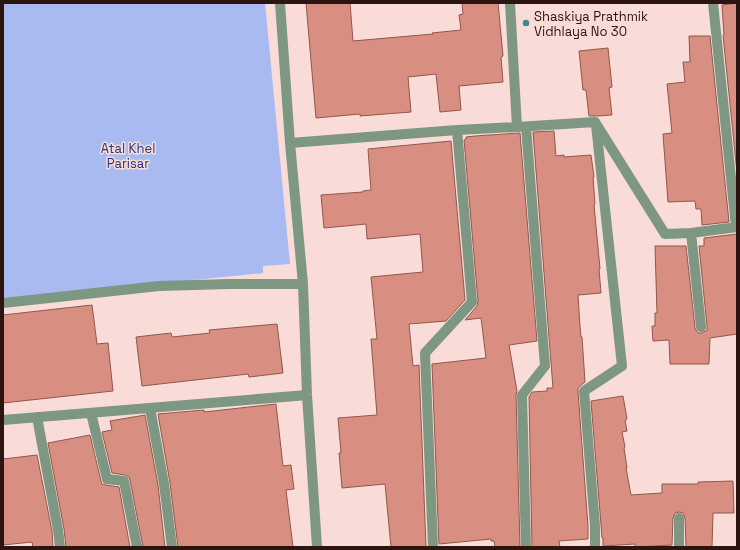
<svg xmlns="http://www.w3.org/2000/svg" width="740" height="550" font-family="'Space Grotesk',sans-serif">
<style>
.green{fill:#a8baf0}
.building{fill:#d88f82;stroke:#91564c}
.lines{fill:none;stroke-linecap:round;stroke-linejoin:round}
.minor{stroke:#7e9782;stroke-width:10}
.poi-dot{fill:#418692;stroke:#f9dcd7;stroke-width:1.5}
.labels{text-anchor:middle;stroke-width:3;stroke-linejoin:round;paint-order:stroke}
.poi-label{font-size:13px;fill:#2c1410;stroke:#f9dcd7;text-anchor:start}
.park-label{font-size:13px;fill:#26357c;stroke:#f9dcd7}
</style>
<rect width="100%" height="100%" fill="#f9dcd7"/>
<path class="green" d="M 3,3 L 265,3 L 290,264 L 263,266 L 263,273 L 3,299 Z"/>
<path class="building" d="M 306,3 L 350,3 L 353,41 L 433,34 L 432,33 L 461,30 L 459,15 L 463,14 L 462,3 L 498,3 L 503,56 L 501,57 L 503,82 L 459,86 L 461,110 L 440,112 L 436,74 L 408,77 L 411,112 L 360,116 L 360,114 L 316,118 Z
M 737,3 L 737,173 L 723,35 L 724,35 L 722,5 Z
M 689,36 L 710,36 L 729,222 L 702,225 L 701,209 L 696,209 L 695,201 L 668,202 L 663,134 L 672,133 L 667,84 L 685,82 L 683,62 L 690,62 Z
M 608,48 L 612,87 L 609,88 L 612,115 L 598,116 L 589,116 L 586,90 L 583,90 L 579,51 Z
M 554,131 L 556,156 L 564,155 L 564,157 L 591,155 L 594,177 L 593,177 L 595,204 L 594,205 L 600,269 L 599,269 L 601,293 L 578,295 L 580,326 L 581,337 L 582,337 L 585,382 L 578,388 L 578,392 L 588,526 L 588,539 L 559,541 L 560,547 L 532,547 L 529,397 L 532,392 L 547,391 L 547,388 L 553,388 L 533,132 Z
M 520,133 L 537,341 L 509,345 L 517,391 L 516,395 L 520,547 L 495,547 L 494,541 L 491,541 L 491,539 L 439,544 L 432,364 L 486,358 L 481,318 L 465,320 L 477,306 L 478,301 L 464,140 L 466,139 L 466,137 L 475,136 Z
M 451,141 L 465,300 L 446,321 L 409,324 L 413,366 L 419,365 L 426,547 L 391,547 L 385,484 L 342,488 L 339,453 L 341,453 L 338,418 L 377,415 L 371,339 L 377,339 L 371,277 L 423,272 L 420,234 L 367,239 L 366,224 L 324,228 L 321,195 L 363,192 L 363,191 L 371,190 L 368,149 Z
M 737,234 L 737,334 L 710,338 L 709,364 L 670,364 L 669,340 L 653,341 L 652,326 L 655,326 L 655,313 L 657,313 L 655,246 L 686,246 L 695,328 L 696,330 L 698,333 L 702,333 L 707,330 L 707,326 L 699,246 L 704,246 L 704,238 Z
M 92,305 L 97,344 L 108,343 L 113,391 L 3,403 L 3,315 Z
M 277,324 L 283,373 L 249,377 L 248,374 L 142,386 L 136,337 L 171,333 L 172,337 L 210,333 L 209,330 Z
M 623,396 L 627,419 L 625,420 L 627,431 L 622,432 L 625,447 L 624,448 L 627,468 L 626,468 L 631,495 L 662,493 L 662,484 L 698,484 L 698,482 L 733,481 L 734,513 L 713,513 L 712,547 L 686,547 L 685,518 L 683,513 L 679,512 L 675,513 L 673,518 L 672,545 L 635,547 L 635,544 L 603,546 L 603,538 L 602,538 L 601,525 L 591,401 Z
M 276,404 L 283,466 L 291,465 L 294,489 L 286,490 L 293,547 L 178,547 L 170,483 L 158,414 L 204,410 L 204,412 Z
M 145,415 L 158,485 L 165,547 L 143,547 L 130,480 L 129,477 L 125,475 L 112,473 L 102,432 L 112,430 L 110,421 Z
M 90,435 L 101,481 L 102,484 L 106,485 L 119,487 L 130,547 L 66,547 L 64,529 L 48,443 Z
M 37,455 L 52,531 L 53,547 L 33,547 L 32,542 L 3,545 L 3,459 Z"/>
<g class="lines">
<path class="minor" d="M 280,3 L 290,143 L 303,284 L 307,395 L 317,547
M 510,3 L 517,127
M 713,3 L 736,227
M 526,127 L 545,366 L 522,395 L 526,547
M 290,143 L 457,130 L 517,127 L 595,122 L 665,234 L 691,233 L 737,227
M 691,233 L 701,327
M 3,303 L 159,286 L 229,284 L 303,284
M 150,408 L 164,484 L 172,547
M 91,413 L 107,479 L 124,481 L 137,547
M 37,417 L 58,530 L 60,547
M 3,420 L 307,395
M 433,547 L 425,353 L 472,302 L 457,130
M 595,547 L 595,526 L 584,391 L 622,366 L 596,125
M 679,547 L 679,518"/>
</g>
<circle class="poi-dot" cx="526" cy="23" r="4"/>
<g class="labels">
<g class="poi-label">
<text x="534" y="21">Shaskiya Prathmik<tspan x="534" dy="15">Vidhlaya No 30</tspan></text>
</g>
<g class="park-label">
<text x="128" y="153">Atal Khel<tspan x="128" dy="15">Parisar</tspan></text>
</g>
</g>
<rect width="740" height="550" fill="none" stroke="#2c1410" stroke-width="8"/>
</svg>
